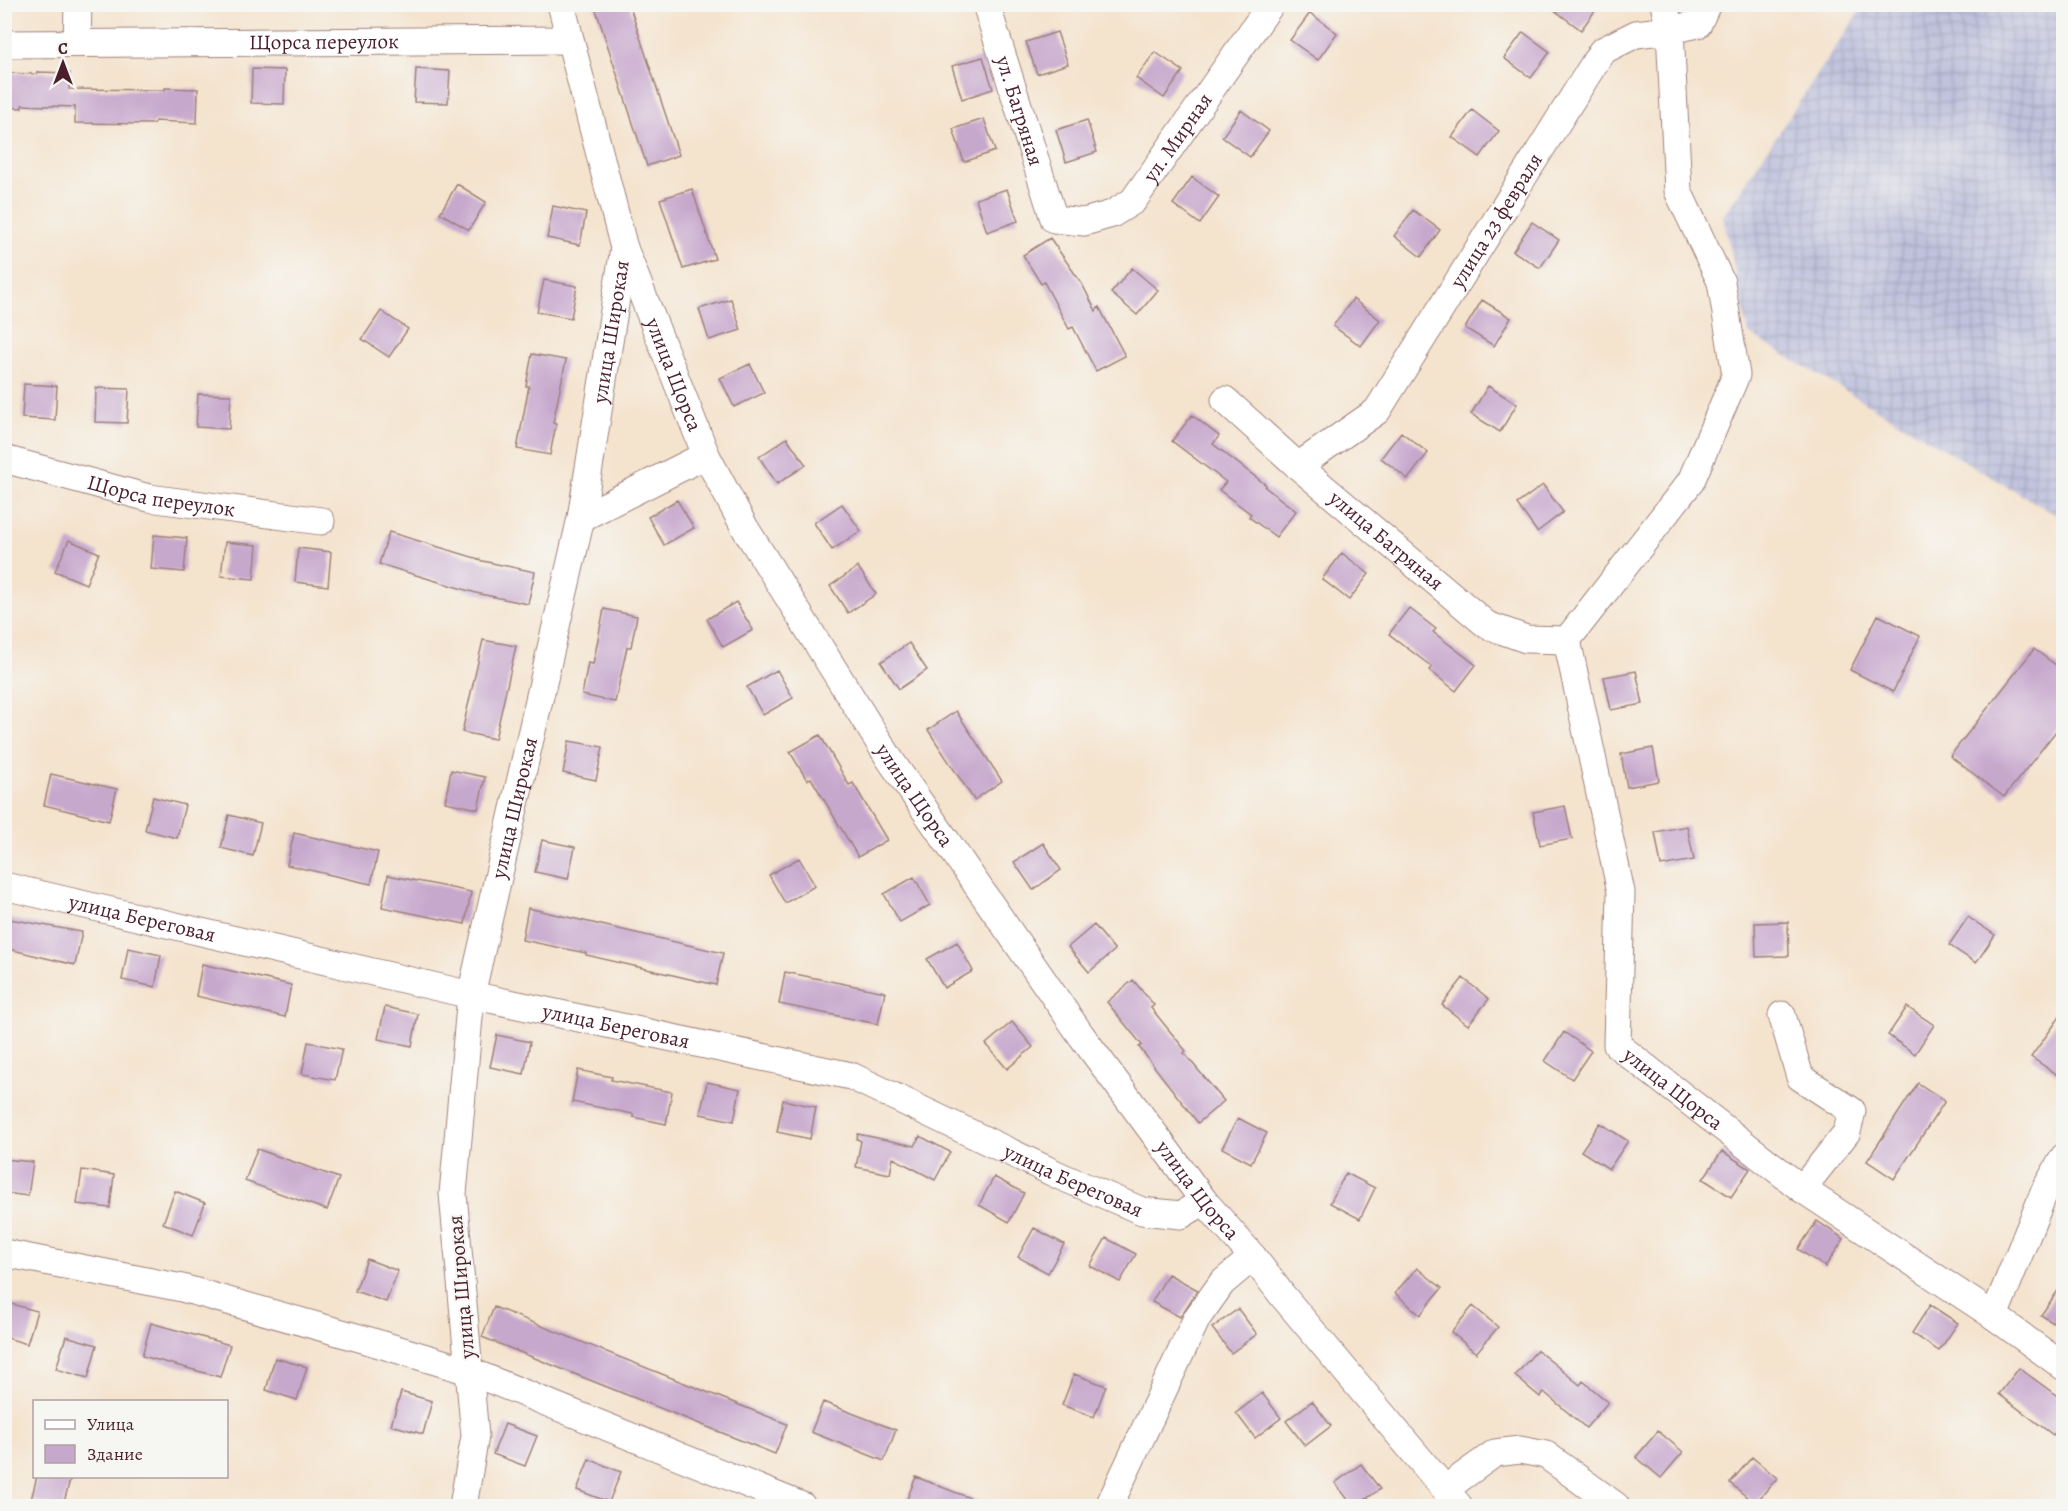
<svg xmlns="http://www.w3.org/2000/svg" width="2068" height="1511" font-family="Alegreya,serif">
<style>
.industrial{fill:url(#industrial-grid)}
.building{fill:#c7a8cd}
.lines{fill:none;stroke-linecap:round;stroke-linejoin:round}
.minor-casing{stroke:#9f817c;stroke-width:29}
.minor{stroke:#fff;stroke-width:27}
.labels{text-anchor:middle;stroke-width:4.5;stroke-linejoin:round;paint-order:stroke}
.street-label{font-size:21px;fill:#4a1f2b;stroke:#f6f6f2}
</style>
<defs>
<pattern id="industrial-grid" width="8" height="8" patternUnits="userSpaceOnUse" patternTransform="scale(1.5)"><rect width="8" height="8" fill="#c0c2dd"/><path d="M0 4h8M4 0v8" fill="none" stroke="#a6a6be"/></pattern>
</defs>
<rect width="100%" height="100%" fill="#f6f6f2"/>
<filter id="ink" filterUnits="userSpaceOnUse"><feTurbulence type="fractalNoise" baseFrequency=".0167" numOctaves="2"/><feDisplacementMap in="SourceGraphic" scale="12" xChannelSelector="R" yChannelSelector="G"/><feConvolveMatrix kernelMatrix="1 2 1 2 8 2 1 2 1" color-interpolation-filters="sRGB"/></filter>
<filter id="wash" filterUnits="userSpaceOnUse"><feTurbulence type="fractalNoise" baseFrequency=".008" numOctaves="4" result="noise"/><feDisplacementMap in="SourceGraphic" scale="24" xChannelSelector="R" yChannelSelector="G"/><feGaussianBlur stdDeviation="1.35" result="paint"/><feColorMatrix in="noise" values="0 0 0 0 0 0 0 0 0 0 0 0 0 0 0 0 0 1.4 0 .05"/><feComposite in="paint" operator="in"/></filter>
<g filter="url(#wash)">
<rect width="100%" height="100%" fill="#f4e3cd"/>
<path class="industrial" d="M 1864,5 L 2063,5 L 2063,519 L 1749,334 L 1723,216 Z"/>
<g id="blocks">
<path class="building" d="M 594,4 L 629,4 L 679,155 L 647,166 Z
M 1546,4 L 1600,4 L 1581,30 Z
M 1310,13 L 1337,33 L 1318,60 L 1290,40 Z
M 1057,32 L 1068,64 L 1037,74 L 1026,42 Z
M 1523,32 L 1550,52 L 1531,78 L 1504,58 Z
M 1155,52 L 1183,71 L 1164,98 L 1136,78 Z
M 983,57 L 993,89 L 962,99 L 952,66 Z
M 252,69 L 285,70 L 284,104 L 251,103 Z
M 416,69 L 450,71 L 448,103 L 414,102 Z
M 37,72 L 70,73 L 69,89 L 165,90 L 165,88 L 198,89 L 197,123 L 155,121 L 154,124 L 75,123 L 75,107 L 22,105 L 22,108 L 4,107 L 4,73 L 37,74 Z
M 1241,110 L 1269,131 L 1250,157 L 1222,137 Z
M 1472,110 L 1499,131 L 1480,157 L 1452,137 Z
M 984,119 L 995,151 L 964,162 L 953,129 Z
M 1087,120 L 1097,152 L 1066,162 L 1056,130 Z
M 1192,177 L 1219,197 L 1200,224 L 1173,204 Z
M 457,184 L 486,202 L 469,230 L 440,213 Z
M 692,189 L 715,259 L 683,269 L 660,199 Z
M 1007,189 L 1018,221 L 987,232 L 976,199 Z
M 553,206 L 586,213 L 580,245 L 547,238 Z
M 1413,210 L 1440,230 L 1421,257 L 1394,236 Z
M 1532,222 L 1559,240 L 1540,268 L 1513,251 Z
M 1050,238 L 1082,284 L 1096,311 L 1099,307 L 1125,356 L 1096,371 L 1073,327 L 1069,329 L 1044,282 L 1041,284 L 1023,255 Z
M 1132,268 L 1158,290 L 1137,315 L 1111,293 Z
M 544,280 L 577,286 L 571,318 L 537,312 Z
M 731,299 L 741,330 L 709,340 L 699,309 Z
M 1353,299 L 1380,320 L 1361,346 L 1333,326 Z
M 1482,300 L 1511,318 L 1494,346 L 1465,328 Z
M 381,311 L 408,329 L 389,357 L 362,339 Z
M 532,354 L 566,360 L 553,423 L 556,424 L 550,455 L 517,449 L 529,386 L 526,386 Z
M 750,364 L 764,393 L 734,407 L 720,378 Z
M 24,384 L 57,386 L 55,420 L 22,418 Z
M 1488,386 L 1517,404 L 1500,432 L 1471,414 Z
M 96,388 L 129,389 L 127,423 L 95,422 Z
M 198,394 L 231,395 L 229,429 L 196,427 Z
M 1192,415 L 1219,436 L 1213,444 L 1266,485 L 1265,487 L 1296,511 L 1276,537 L 1249,517 L 1251,514 L 1219,490 L 1226,482 L 1172,441 Z
M 1401,432 L 1428,453 L 1408,479 L 1381,458 Z
M 787,438 L 806,465 L 777,484 L 759,457 Z
M 1543,485 L 1563,512 L 1537,532 L 1517,504 Z
M 677,500 L 694,528 L 664,545 L 648,517 Z
M 842,504 L 861,531 L 832,550 L 814,523 Z
M 389,532 L 479,559 L 478,560 L 535,572 L 528,604 L 476,593 L 379,564 Z
M 154,535 L 187,538 L 184,572 L 151,569 Z
M 69,540 L 99,553 L 86,584 L 55,571 Z
M 225,542 L 257,545 L 254,579 L 221,576 Z
M 298,548 L 331,552 L 328,586 L 295,582 Z
M 1342,553 L 1369,574 L 1349,600 L 1322,579 Z
M 858,567 L 876,594 L 848,613 L 830,586 Z
M 736,602 L 753,630 L 723,647 L 707,619 Z
M 1409,608 L 1436,629 L 1433,632 L 1476,665 L 1456,691 L 1429,670 L 1432,667 L 1389,634 Z
M 604,609 L 637,616 L 631,647 L 627,647 L 615,702 L 582,695 L 588,663 L 593,664 Z
M 1878,615 L 1920,636 L 1893,692 L 1850,670 Z
M 483,640 L 516,646 L 495,739 L 462,732 Z
M 909,643 L 927,670 L 899,689 L 881,662 Z
M 2034,649 L 2064,671 L 2064,721 L 2004,797 L 1950,756 Z
M 777,670 L 793,698 L 763,715 L 747,687 Z
M 1636,671 L 1643,704 L 1611,710 L 1604,677 Z
M 956,711 L 1002,781 L 974,800 L 928,730 Z
M 820,735 L 849,785 L 853,783 L 887,840 L 858,857 L 811,778 L 807,780 L 790,752 Z
M 569,741 L 603,747 L 596,780 L 563,773 Z
M 1653,748 L 1659,781 L 1627,787 L 1621,754 Z
M 451,770 L 485,777 L 478,809 L 445,802 Z
M 51,774 L 117,789 L 109,821 L 44,805 Z
M 153,797 L 185,805 L 177,838 L 145,830 Z
M 1565,806 L 1572,839 L 1540,845 L 1533,812 Z
M 229,815 L 261,823 L 253,856 L 221,848 Z
M 1687,826 L 1694,860 L 1661,866 L 1655,832 Z
M 294,833 L 378,852 L 371,884 L 287,865 Z
M 542,840 L 575,847 L 568,879 L 535,872 Z
M 1043,843 L 1061,870 L 1033,890 L 1014,862 Z
M 799,858 L 815,886 L 785,903 L 769,875 Z
M 388,875 L 471,892 L 465,924 L 382,907 Z
M 914,877 L 930,905 L 900,922 L 884,894 Z
M 528,908 L 723,953 L 716,985 L 586,955 L 586,953 L 522,940 Z
M 1968,917 L 1995,935 L 1976,963 L 1949,945 Z
M 4,918 L 82,932 L 75,965 L 4,948 Z
M 1788,922 L 1789,956 L 1756,957 L 1755,923 Z
M 1094,925 L 1115,950 L 1089,972 L 1068,947 Z
M 957,942 L 973,971 L 944,988 L 927,959 Z
M 128,948 L 161,955 L 155,987 L 122,980 Z
M 202,964 L 291,985 L 285,1017 L 196,996 Z
M 785,972 L 885,992 L 878,1024 L 779,1004 Z
M 1463,978 L 1489,999 L 1468,1025 L 1442,1005 Z
M 1133,980 L 1154,1005 L 1151,1008 L 1186,1051 L 1184,1053 L 1224,1101 L 1198,1123 L 1139,1047 L 1142,1045 L 1107,1002 Z
M 385,1007 L 418,1014 L 412,1046 L 378,1039 Z
M 1907,1007 L 1934,1025 L 1915,1054 L 1888,1035 Z
M 2064,1011 L 2064,1079 L 2031,1057 Z
M 1012,1022 L 1033,1047 L 1007,1069 L 986,1044 Z
M 1564,1032 L 1591,1051 L 1572,1079 L 1545,1061 Z
M 497,1035 L 530,1042 L 524,1074 L 490,1067 Z
M 308,1042 L 342,1049 L 335,1080 L 302,1074 Z
M 578,1070 L 612,1077 L 611,1080 L 672,1092 L 666,1124 L 633,1117 L 633,1114 L 572,1102 Z
M 707,1082 L 740,1089 L 734,1121 L 700,1114 Z
M 1918,1083 L 1945,1101 L 1894,1179 L 1867,1161 Z
M 783,1100 L 816,1107 L 810,1139 L 777,1132 Z
M 1238,1118 L 1267,1133 L 1251,1163 L 1222,1148 Z
M 1600,1123 L 1628,1141 L 1609,1169 L 1581,1151 Z
M 858,1134 L 915,1146 L 920,1136 L 950,1152 L 935,1180 L 893,1158 L 890,1174 L 856,1167 L 861,1141 L 857,1139 Z
M 257,1149 L 339,1178 L 327,1210 L 245,1181 Z
M 1722,1151 L 1750,1169 L 1731,1197 L 1703,1179 Z
M 4,1159 L 33,1162 L 28,1196 L 4,1193 Z
M 82,1170 L 114,1175 L 110,1208 L 77,1204 Z
M 1346,1173 L 1375,1188 L 1360,1219 L 1330,1203 Z
M 994,1177 L 1024,1193 L 1009,1222 L 979,1205 Z
M 175,1191 L 205,1203 L 193,1235 L 163,1223 Z
M 1817,1221 L 1844,1239 L 1825,1267 L 1798,1249 Z
M 1034,1228 L 1064,1244 L 1048,1273 L 1018,1257 Z
M 1106,1238 L 1136,1254 L 1120,1282 L 1090,1266 Z
M 367,1259 L 398,1271 L 386,1302 L 355,1291 Z
M 1417,1268 L 1442,1288 L 1420,1315 L 1395,1293 Z
M 1168,1274 L 1198,1290 L 1180,1317 L 1152,1302 Z
M 2064,1282 L 2064,1330 L 2041,1315 Z
M 4,1302 L 37,1311 L 27,1344 L 4,1337 Z
M 1930,1305 L 1958,1323 L 1939,1351 L 1912,1333 Z
M 1473,1306 L 1498,1327 L 1476,1353 L 1451,1332 Z
M 494,1307 L 787,1424 L 775,1454 L 482,1337 Z
M 1238,1309 L 1257,1334 L 1231,1353 L 1212,1328 Z
M 151,1323 L 230,1345 L 220,1377 L 142,1356 Z
M 66,1336 L 97,1345 L 88,1378 L 56,1369 Z
M 1537,1350 L 1580,1385 L 1583,1381 L 1608,1402 L 1586,1428 L 1544,1392 L 1540,1397 L 1515,1376 Z
M 275,1358 L 307,1367 L 297,1400 L 266,1390 Z
M 2019,1368 L 2064,1401 L 2064,1421 L 2053,1435 L 1999,1394 Z
M 1074,1374 L 1106,1386 L 1094,1417 L 1062,1405 Z
M 401,1392 L 432,1401 L 423,1434 L 391,1425 Z
M 1262,1393 L 1281,1418 L 1255,1438 L 1236,1413 Z
M 1312,1401 L 1331,1426 L 1305,1446 L 1286,1421 Z
M 823,1402 L 896,1430 L 884,1461 L 811,1432 Z
M 505,1424 L 537,1436 L 525,1466 L 493,1454 Z
M 1658,1431 L 1683,1452 L 1661,1478 L 1636,1457 Z
M 1752,1457 L 1777,1478 L 1755,1504 L 1730,1483 Z
M 589,1459 L 621,1472 L 609,1502 L 577,1490 Z
M 1361,1464 L 1380,1489 L 1356,1506 L 1353,1506 L 1335,1483 Z
M 37,1476 L 71,1476 L 63,1506 L 52,1506 L 31,1500 Z
M 916,1477 L 988,1505 L 988,1506 L 904,1506 Z"/>
</g>
</g>
<g filter="url(#ink)">
<use href="#blocks" fill-opacity="0" stroke="#9f817c" stroke-width="1.5"/>
<g class="lines">
<defs>
<g id="minor">
<path id="s1" d="M 561,4 L 624,248 L 706,455 L 745,528 L 891,761 L 1081,1035 L 1204,1201 L 1253,1257 L 1282,1295 L 1459,1506"/>
<path id="s2" d="M 986,4 L 1054,219 L 1084,222 L 1112,214 L 1133,201 L 1271,4"/>
<path d="M 77,43 L 78,4"/>
<path id="s3" d="M 4,44 L 570,40"/>
<path id="s4" d="M 1225,400 L 1298,466 L 1487,625 L 1526,639 L 1567,640"/>
<path id="s5" d="M 4,459 L 149,498 L 321,521"/>
<path id="s6" d="M 1298,466 L 1377,411 L 1602,51 L 1636,34 L 1670,30 L 1698,24 L 1707,4"/>
<path d="M 581,518 L 706,455"/>
<path id="s7" d="M 1567,640 L 1621,892 L 1617,1045 L 1802,1189 L 1994,1316 L 2064,1367"/>
<path d="M 1567,640 L 1691,481 L 1736,375 L 1721,282 L 1678,191 L 1670,30 L 1664,4"/>
<path id="s8" d="M 4,886 L 471,995 L 851,1076 L 1060,1176 L 1142,1211 L 1181,1215 L 1204,1201"/>
<path d="M 1782,1015 L 1800,1077 L 1852,1111 L 1847,1132 L 1802,1189"/>
<path d="M 4,1253 L 182,1288 L 363,1339 L 469,1371 L 802,1506"/>
<path d="M 1994,1316 L 2046,1188 L 2064,1157"/>
<path d="M 1445,1489 L 1495,1453 L 1520,1450 L 1546,1455 L 1616,1506"/>
<path id="s9" d="M 463,1506 L 475,1436 L 453,1194 L 471,995 L 581,518 L 624,248"/>
<path d="M 1109,1506 L 1197,1318 L 1222,1283 L 1253,1257"/>
</g>
</defs>
<use href="#minor" class="minor-casing"/>
<use href="#minor" class="minor"/>
</g>
</g>
<g class="labels">
<g class="street-label">
<text dy="7" stroke="none"><textPath href="#s3" startOffset="320">Щорса переулок</textPath></text>
<text dy="7" stroke="none"><textPath href="#s2" startOffset="112">ул. Багряная</textPath></text>
<text dy="7" stroke="none"><textPath href="#s2" startOffset="387">ул. Мирная</textPath></text>
<text dy="7" stroke="none"><textPath href="#s6" startOffset="321">улица 23 февраля</textPath></text>
<text dy="7" stroke="none"><textPath href="#s9" startOffset="1192">улица Широкая</textPath></text>
<text dy="7" stroke="none"><textPath href="#s1" startOffset="388">улица Щорса</textPath></text>
<text dy="7" stroke="none"><textPath href="#s5" startOffset="162">Щорса переулок</textPath></text>
<text dy="7" stroke="none"><textPath href="#s4" startOffset="214">улица Багряная</textPath></text>
<text dy="7" stroke="none"><textPath href="#s1" startOffset="874">улица Щорса</textPath></text>
<text dy="7" stroke="none"><textPath href="#s9" startOffset="706">улица Широкая</textPath></text>
<text dy="7" stroke="none"><textPath href="#s8" startOffset="142">улица Береговая</textPath></text>
<text dy="7" stroke="none"><textPath href="#s8" startOffset="628">улица Береговая</textPath></text>
<text dy="7" stroke="none"><textPath href="#s7" startOffset="482">улица Щорса</textPath></text>
<text dy="7" stroke="none"><textPath href="#s8" startOffset="1114">улица Береговая</textPath></text>
<text dy="7" stroke="none"><textPath href="#s1" startOffset="1360">улица Щорса</textPath></text>
<text transform="translate(461 1287) rotate(-95)" y="7">улица Широкая</text>
</g>
</g>
<rect width="2068" height="1511" fill="none" stroke="#f6f6f2" stroke-width="24"/>
<rect x="33" y="1400" width="195" height="78" fill="#f6f6f2" stroke="#b1a0a2" stroke-width="1.5"/>
<rect x="45" y="1420" width="30" height="9" fill="#ffffff" stroke="#b1a0a2" stroke-width="1.5"/>
<text x="87" y="1430" font-size="18" fill="#4a1f2b">Улица</text>
<rect x="45" y="1445" width="30" height="18" fill="#c7a8cd" stroke="#b1a0a2" stroke-width="1.5"/>
<text x="87" y="1460" font-size="18" fill="#4a1f2b">Здание</text>
<g transform="translate(63 63)" stroke="#f6f6f2" stroke-width="4.5" paint-order="stroke">
<path d="M0-4.5L10 22L0 15L-10 22Z" fill="#4a1f2b"/>
<text y="-9" font-size="16" font-weight="bold" text-anchor="middle" fill="#4a1f2b">С</text>
</g>
</svg>
